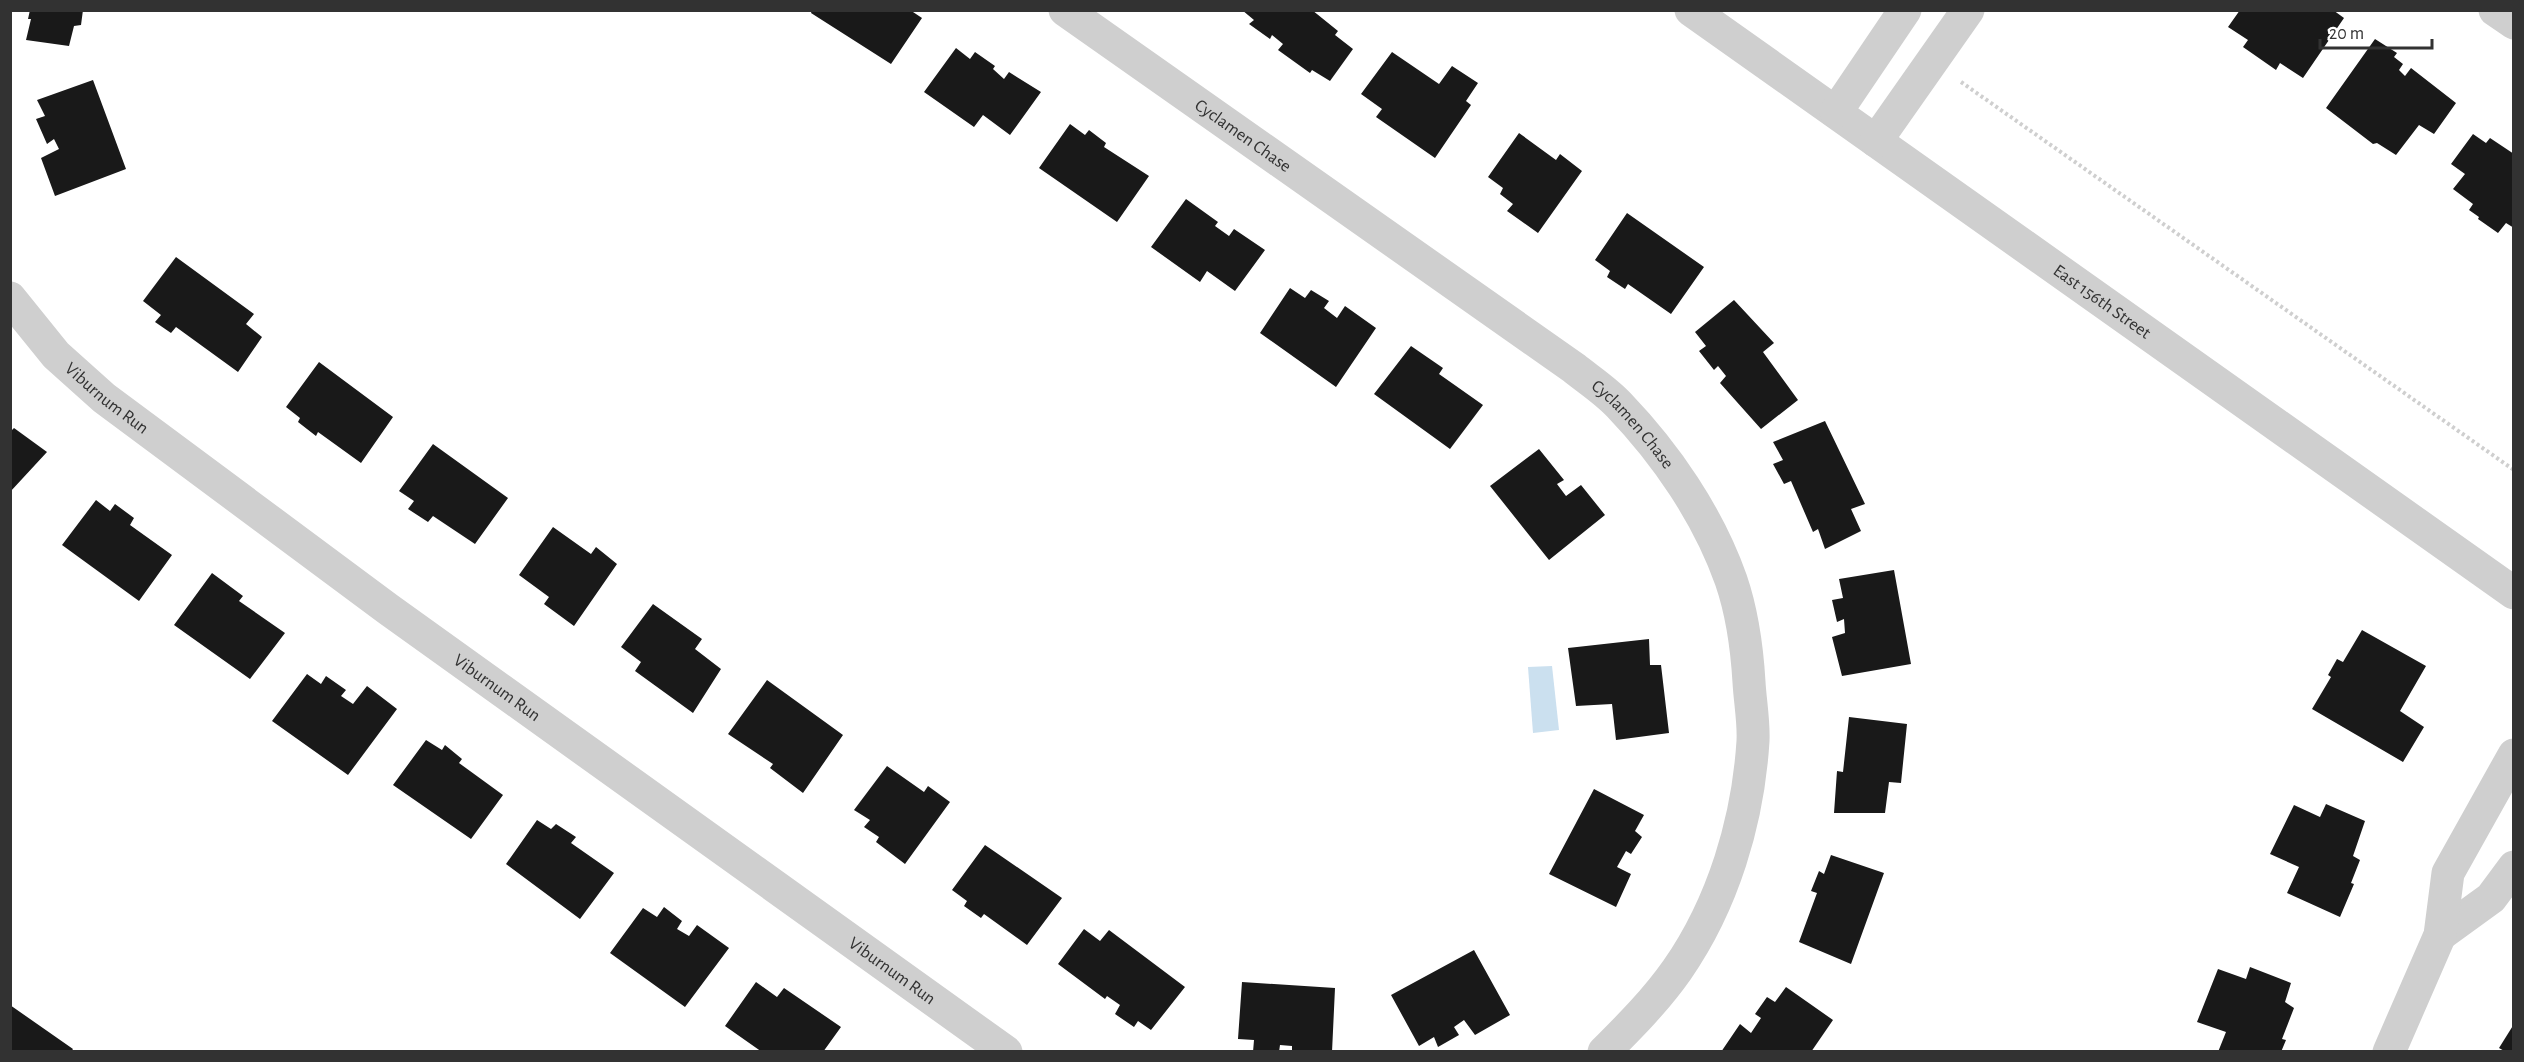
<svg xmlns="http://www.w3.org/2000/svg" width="2524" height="1062" font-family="'Alegreya Sans',sans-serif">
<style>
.water{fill:#cbe0ef}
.building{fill:#191919}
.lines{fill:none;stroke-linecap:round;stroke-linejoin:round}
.path{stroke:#cfcfcf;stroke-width:4;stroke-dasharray:3 3;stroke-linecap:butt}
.minor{stroke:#cfcfcf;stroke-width:33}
.labels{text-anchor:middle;stroke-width:6;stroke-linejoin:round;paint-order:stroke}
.street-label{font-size:18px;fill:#323232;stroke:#fff}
</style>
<rect width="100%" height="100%" fill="#fff"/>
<path class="water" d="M 1552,666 L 1559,730 L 1533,733 L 1528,667 Z"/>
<path class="building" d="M 30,10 L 83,10 L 81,25 L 74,26 L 69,46 L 26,40 L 31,19 L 28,19 Z
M 812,10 L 910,10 L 922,18 L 891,64 L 811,13 Z
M 1242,10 L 1312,10 L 1338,31 L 1335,35 L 1353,49 L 1330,81 L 1312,70 L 1310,73 L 1278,50 L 1283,44 L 1272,35 L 1270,39 L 1249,24 L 1254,20 Z
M 2240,10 L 2333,10 L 2344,18 L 2303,78 L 2280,63 L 2276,70 L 2243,47 L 2248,40 L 2228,27 Z
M 2375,39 L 2397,53 L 2394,57 L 2403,64 L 2399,70 L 2405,76 L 2411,68 L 2456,103 L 2434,134 L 2419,125 L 2396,155 L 2377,143 L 2373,144 L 2326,108 Z
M 956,48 L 970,59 L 975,52 L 995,66 L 993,69 L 1004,79 L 1009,72 L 1041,92 L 1010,135 L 983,115 L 974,127 L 924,92 Z
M 1392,52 L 1439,84 L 1452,66 L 1478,83 L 1466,101 L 1471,105 L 1435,158 L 1376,117 L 1382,109 L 1361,94 Z
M 93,80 L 126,169 L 55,196 L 41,158 L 59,149 L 54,139 L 47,144 L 36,119 L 45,116 L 37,100 Z
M 1070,124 L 1085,135 L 1089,130 L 1106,143 L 1104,147 L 1149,176 L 1117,222 L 1039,168 Z
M 1519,133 L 1556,160 L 1560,154 L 1582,171 L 1538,233 L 1507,211 L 1513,204 L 1500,194 L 1503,188 L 1488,177 Z
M 2473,134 L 2486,143 L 2490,138 L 2514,154 L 2514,228 L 2506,223 L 2498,233 L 2478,219 L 2479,217 L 2469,210 L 2473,204 L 2453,189 L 2465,174 L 2451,164 Z
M 1186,199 L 1218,222 L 1215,226 L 1229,236 L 1234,229 L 1265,250 L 1235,291 L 1207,271 L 1200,282 L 1151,247 Z
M 1627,213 L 1704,267 L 1671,314 L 1628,284 L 1625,289 L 1607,277 L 1610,271 L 1595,260 Z
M 176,257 L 254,314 L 246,324 L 262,337 L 238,372 L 176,327 L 171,333 L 155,322 L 161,315 L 143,301 Z
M 1290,288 L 1305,298 L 1311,290 L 1329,301 L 1324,308 L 1337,318 L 1345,306 L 1376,328 L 1336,387 L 1260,333 Z
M 1734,300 L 1774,343 L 1763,352 L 1798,400 L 1761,429 L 1720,383 L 1726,376 L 1718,366 L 1714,370 L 1699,351 L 1706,346 L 1695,332 Z
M 1411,346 L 1443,368 L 1439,374 L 1483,405 L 1450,449 L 1374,394 Z
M 319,362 L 393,417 L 361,463 L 318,432 L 316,436 L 298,422 L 300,418 L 286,407 Z
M 1825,421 L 1865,504 L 1851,509 L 1861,531 L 1825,549 L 1818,529 L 1813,532 L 1791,481 L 1784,484 L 1773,464 L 1783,460 L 1773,442 Z
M 14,428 L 47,452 L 10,492 L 10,432 Z
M 433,444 L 508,498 L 475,544 L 433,516 L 428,522 L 408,509 L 414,501 L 399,491 Z
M 1539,449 L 1564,480 L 1557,484 L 1566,496 L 1581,485 L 1605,515 L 1549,560 L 1490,486 Z
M 96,500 L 110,511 L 115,504 L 134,518 L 130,525 L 172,555 L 139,601 L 62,545 Z
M 553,527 L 591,554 L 596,547 L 617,564 L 574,626 L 544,604 L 549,597 L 519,575 Z
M 1894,570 L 1911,664 L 1842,676 L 1832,637 L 1845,633 L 1844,619 L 1837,622 L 1832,600 L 1843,598 L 1839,579 Z
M 212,573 L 243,596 L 239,601 L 285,633 L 250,679 L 174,625 Z
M 653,604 L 702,639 L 695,649 L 721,669 L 693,713 L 635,671 L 641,662 L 621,647 Z
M 2362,630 L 2426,666 L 2400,711 L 2424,727 L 2403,762 L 2312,709 L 2331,677 L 2328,675 L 2337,659 L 2343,662 Z
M 1649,639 L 1650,665 L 1661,665 L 1669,733 L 1616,740 L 1612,704 L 1576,706 L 1568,648 Z
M 307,674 L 321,684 L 326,676 L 346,690 L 341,696 L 353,704 L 367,686 L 397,709 L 348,775 L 272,721 Z
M 767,680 L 843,735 L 803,793 L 770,768 L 773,764 L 728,734 Z
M 1849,717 L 1907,724 L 1901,783 L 1889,782 L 1885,813 L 1834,813 L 1837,771 L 1843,772 Z
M 426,740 L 442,750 L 445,745 L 462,759 L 459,763 L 503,795 L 471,839 L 393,785 Z
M 887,766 L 924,792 L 928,786 L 950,802 L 905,864 L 876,842 L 879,837 L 864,827 L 870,820 L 854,810 Z
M 1594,789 L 1644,815 L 1635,831 L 1642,837 L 1631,854 L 1626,851 L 1617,867 L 1631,874 L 1616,907 L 1549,874 Z
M 2326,804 L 2365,821 L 2353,856 L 2360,860 L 2351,883 L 2354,884 L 2340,917 L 2287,893 L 2299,867 L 2270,854 L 2294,805 L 2320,817 Z
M 537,820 L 551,829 L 556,824 L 576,837 L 571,843 L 614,873 L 580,919 L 506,864 Z
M 985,845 L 1062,898 L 1027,945 L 984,914 L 981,918 L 964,906 L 967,901 L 952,890 Z
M 1831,855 L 1884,873 L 1851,964 L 1799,942 L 1817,893 L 1811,891 L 1819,871 L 1824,874 Z
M 664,907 L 682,921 L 677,929 L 689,936 L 697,925 L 729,948 L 685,1007 L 610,953 L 643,908 L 657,917 Z
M 1084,929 L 1100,941 L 1109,930 L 1185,987 L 1151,1030 L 1138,1021 L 1134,1027 L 1115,1014 L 1120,1005 L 1107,996 L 1105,999 L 1058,964 Z
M 1474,950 L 1510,1015 L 1475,1035 L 1464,1020 L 1454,1027 L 1459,1035 L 1438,1047 L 1434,1037 L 1419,1046 L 1391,995 Z
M 2250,967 L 2291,983 L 2285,1002 L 2294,1008 L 2282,1039 L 2286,1040 L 2281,1052 L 2218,1052 L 2226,1032 L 2197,1022 L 2218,969 L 2246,979 Z
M 756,982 L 777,997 L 784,988 L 841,1027 L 823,1052 L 762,1052 L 725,1026 Z
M 1242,982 L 1335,988 L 1332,1052 L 1292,1052 L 1292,1046 L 1280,1045 L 1279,1052 L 1253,1052 L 1254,1040 L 1238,1039 Z
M 1786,987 L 1833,1020 L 1811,1052 L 1721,1052 L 1740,1024 L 1751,1033 L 1761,1018 L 1755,1014 L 1767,997 L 1775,1002 Z
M 10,1005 L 73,1049 L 71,1052 L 10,1052 Z
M 2514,1024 L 2514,1052 L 2506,1052 L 2499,1048 Z"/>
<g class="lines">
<path class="path" d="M 1961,82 L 2514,470"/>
<g class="minor">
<path id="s1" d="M 1065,10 L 1574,368 C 1589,380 1606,391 1619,405 C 1666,454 1708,515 1731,580 C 1742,612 1747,648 1749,682 C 1750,701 1754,722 1753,741 C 1748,821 1723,904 1677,970 C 1656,1000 1630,1026 1604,1052"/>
<path id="s2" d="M 1691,10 L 2514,593"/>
<path d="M 2495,10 L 2514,23"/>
<path d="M 1836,112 L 1905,10"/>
<path d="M 1876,141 L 1968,10"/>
<path id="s3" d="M 10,298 L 56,355 L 104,398 L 388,609 L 1006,1052"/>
<path d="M 2440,935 L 2491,898 L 2514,867"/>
<path d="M 2389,1052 L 2440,935 L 2448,873 L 2514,755"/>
</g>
</g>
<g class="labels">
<g class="street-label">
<text dy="6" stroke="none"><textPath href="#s1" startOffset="218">Cyclamen Chase</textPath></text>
<text dy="6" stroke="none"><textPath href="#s2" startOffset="504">East 156th Street</textPath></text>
<text dy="6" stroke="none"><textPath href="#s3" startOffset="140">Viburnum Run</textPath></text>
<text dy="6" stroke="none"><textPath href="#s1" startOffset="704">Cyclamen Chase</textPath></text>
<text dy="6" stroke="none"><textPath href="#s3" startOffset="626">Viburnum Run</textPath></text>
<text dy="6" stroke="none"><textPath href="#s3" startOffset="1112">Viburnum Run</textPath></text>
</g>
</g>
<rect width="2524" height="1062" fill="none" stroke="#323232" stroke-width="24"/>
<path d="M2320 39v9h112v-9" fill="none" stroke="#323232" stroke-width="3"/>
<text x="2329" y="39" font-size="18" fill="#323232" stroke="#ffffff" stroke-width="4.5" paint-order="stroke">20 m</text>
</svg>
